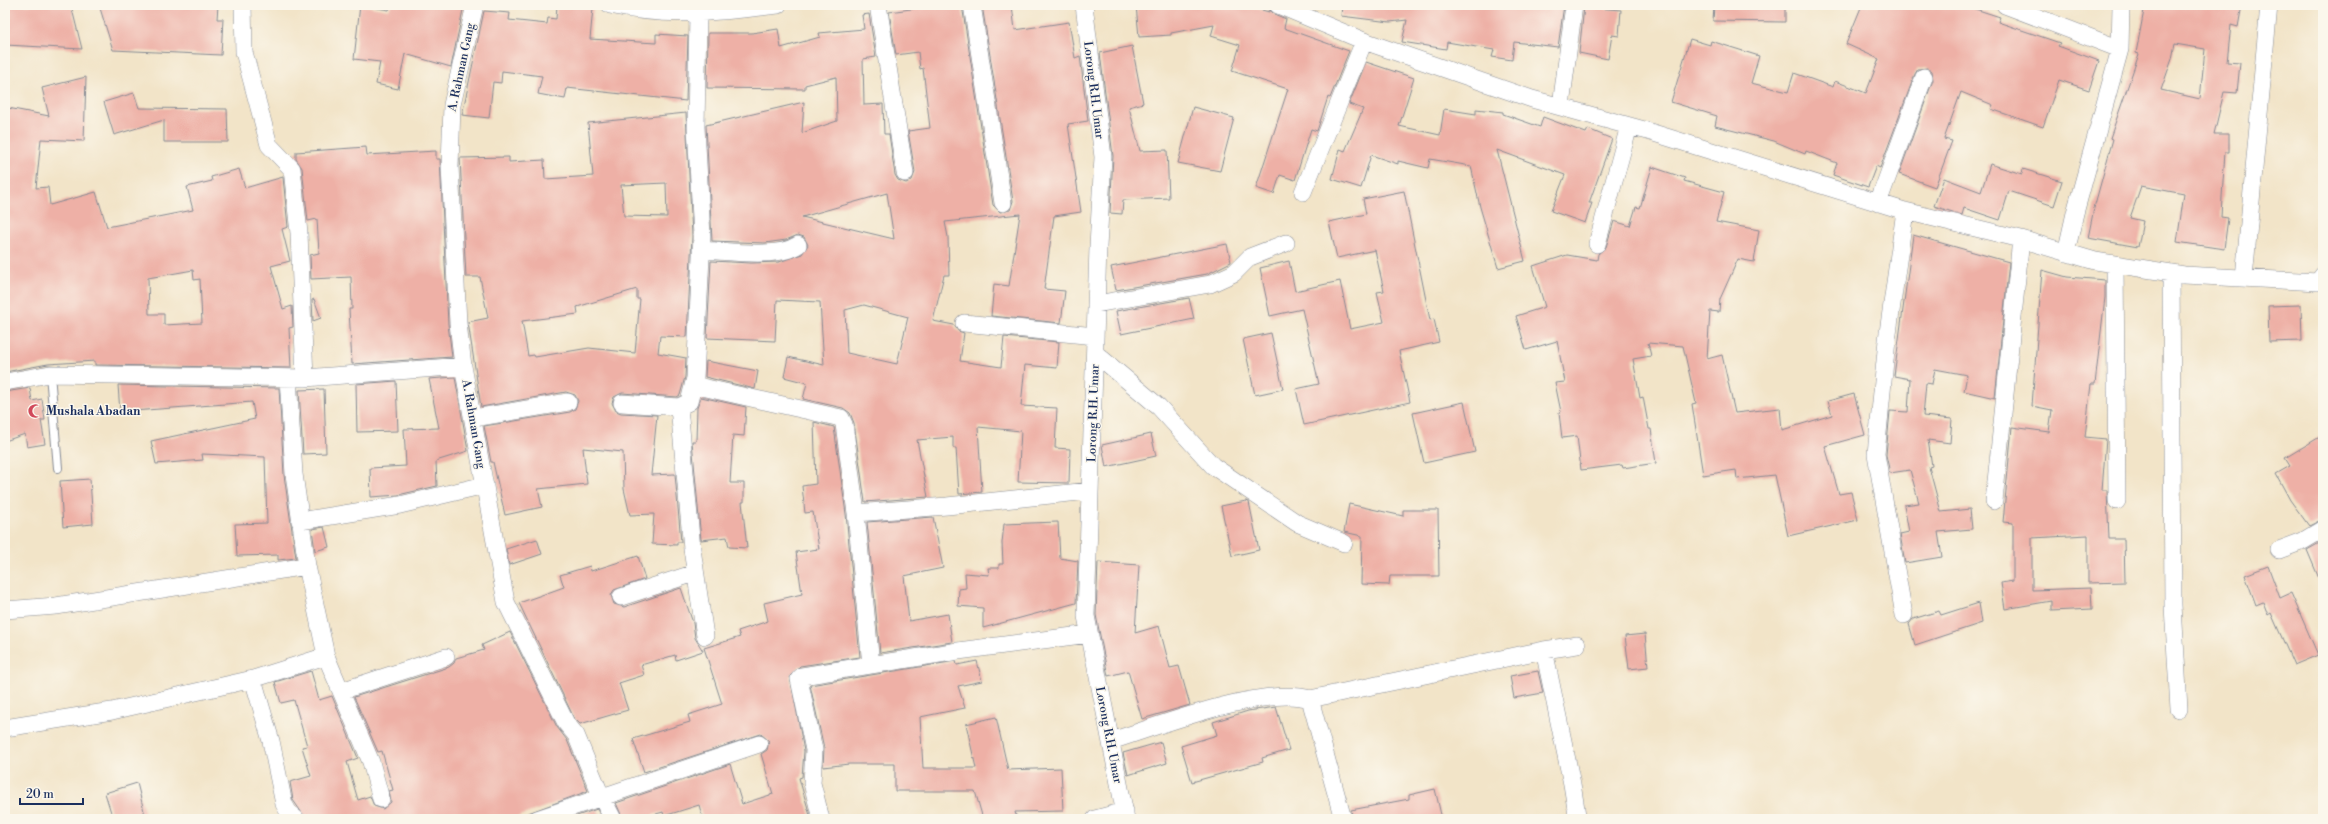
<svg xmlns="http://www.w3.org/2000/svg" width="2328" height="824" font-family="'Libre Bodoni',serif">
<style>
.building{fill:#eeb0a6;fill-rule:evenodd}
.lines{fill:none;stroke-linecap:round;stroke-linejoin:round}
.service-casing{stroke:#868a93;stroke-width:10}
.minor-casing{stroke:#868a93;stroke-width:18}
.service{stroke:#fff;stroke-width:8}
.minor{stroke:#fff;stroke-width:17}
.labels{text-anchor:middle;stroke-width:3;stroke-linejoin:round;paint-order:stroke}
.street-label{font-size:12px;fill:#1b2f5e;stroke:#fbf7ec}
.poi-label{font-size:12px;font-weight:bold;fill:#1b2f5e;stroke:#fbf7ec;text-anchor:start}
</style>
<rect width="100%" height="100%" fill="#fbf7ec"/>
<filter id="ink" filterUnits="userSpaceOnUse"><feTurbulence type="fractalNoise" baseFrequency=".025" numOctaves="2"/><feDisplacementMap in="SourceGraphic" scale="8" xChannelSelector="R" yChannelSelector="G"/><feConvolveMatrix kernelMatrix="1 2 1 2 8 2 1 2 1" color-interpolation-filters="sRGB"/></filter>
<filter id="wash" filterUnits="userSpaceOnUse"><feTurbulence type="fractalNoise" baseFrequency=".012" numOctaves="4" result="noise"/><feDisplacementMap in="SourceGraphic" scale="16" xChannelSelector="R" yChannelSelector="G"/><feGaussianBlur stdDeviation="0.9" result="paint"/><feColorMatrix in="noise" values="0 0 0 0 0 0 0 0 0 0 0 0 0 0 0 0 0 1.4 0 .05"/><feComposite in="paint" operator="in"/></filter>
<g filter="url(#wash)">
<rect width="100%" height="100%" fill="#f2e4c8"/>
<g id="blocks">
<path class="building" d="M 5,5 L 71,5 L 82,49 L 5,45 Z
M 99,5 L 218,5 L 217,19 L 223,19 L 221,55 L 113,50 Z
M 360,5 L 389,10 L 391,5 L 464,5 L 451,67 L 405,54 L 398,89 L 376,84 L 380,62 L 354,59 Z
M 557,5 L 593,8 L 590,39 L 656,43 L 656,34 L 688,36 L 686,101 L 567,88 L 565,99 L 538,94 L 542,76 L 502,71 L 501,83 L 493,82 L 489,118 L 462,115 L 484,11 L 510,13 L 509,20 L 547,24 L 548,18 L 556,19 Z
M 940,5 L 962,5 L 993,205 L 1000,212 L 1010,210 L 1013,201 L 982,5 L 1012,5 L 1015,30 L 1069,22 L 1075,58 L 1080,56 L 1088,121 L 1068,124 L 1081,212 L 1054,216 L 1044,289 L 1065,291 L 1061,323 L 991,316 L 994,284 L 1009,286 L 1020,214 L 945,222 L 948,237 L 949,275 L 944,275 L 933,321 L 954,325 L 958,331 L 964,333 L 960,361 L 1001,367 L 1004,337 L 1059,342 L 1057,368 L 1025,365 L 1021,406 L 1057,408 L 1055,448 L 1070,449 L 1069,483 L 1018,482 L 1021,431 L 978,427 L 982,492 L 959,494 L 956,448 L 953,448 L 953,437 L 917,440 L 928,497 L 865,502 L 854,423 L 850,413 L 843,408 L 803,399 L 807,383 L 784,377 L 788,357 L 824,365 L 820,302 L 777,300 L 775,341 L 707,338 L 711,261 L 751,263 L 779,262 L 802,254 L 808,245 L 804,237 L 798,235 L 786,240 L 765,243 L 712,241 L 706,125 L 804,102 L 802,133 L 837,121 L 836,77 L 805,85 L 805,89 L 707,88 L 708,33 L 752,33 L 778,29 L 781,48 L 820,37 L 819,33 L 864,29 L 862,15 L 869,14 L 876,57 L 863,59 L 864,105 L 883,104 L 884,134 L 889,134 L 895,175 L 898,180 L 906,183 L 912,180 L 915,172 L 908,131 L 930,128 L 923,68 L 920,69 L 918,52 L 896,55 L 889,12 ZM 887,193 L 894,239 L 802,217 ZM 864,305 L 908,317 L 897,364 L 847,353 L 845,310 Z
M 1136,5 L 1244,5 L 1269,12 L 1269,9 L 1274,14 L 1286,19 L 1284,28 L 1349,51 L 1330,98 L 1328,97 L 1317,131 L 1311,129 L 1295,180 L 1280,175 L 1274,194 L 1256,188 L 1288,89 L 1232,71 L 1240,45 L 1211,36 L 1214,25 L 1171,33 L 1171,35 L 1139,37 Z
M 1342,5 L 1564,5 L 1558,47 L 1514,42 L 1512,60 L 1492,57 L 1494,50 L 1447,42 L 1446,49 L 1402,42 L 1407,20 L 1390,22 L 1341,16 Z
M 1714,5 L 1785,5 L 1785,22 L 1713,21 Z
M 1862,5 L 1963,5 L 2000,17 L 1998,22 L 2060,43 L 2058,46 L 2099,61 L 2089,90 L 2059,80 L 2043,127 L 1991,109 L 1993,105 L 1961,92 L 1944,139 L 1952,141 L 1935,187 L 1899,174 L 1933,80 L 1932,71 L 1927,68 L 1918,69 L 1915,74 L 1880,168 L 1876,166 L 1868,187 L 1833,175 L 1837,163 L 1806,151 L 1805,154 L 1774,141 L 1715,126 L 1717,116 L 1671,102 L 1690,39 L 1710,45 L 1711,41 L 1759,56 L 1751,83 L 1788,92 L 1794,73 L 1833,87 L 1835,81 L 1866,93 L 1879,59 L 1846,44 Z
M 2145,5 L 2242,5 L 2238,27 L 2231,25 L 2227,62 L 2240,63 L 2237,93 L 2224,92 L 2214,134 L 2229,134 L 2229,152 L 2225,152 L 2222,197 L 2221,217 L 2228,218 L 2224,249 L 2177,242 L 2184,194 L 2141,186 L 2130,218 L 2143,221 L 2138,247 L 2088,238 L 2094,208 L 2113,139 L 2110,138 L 2139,54 L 2136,53 ZM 2175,44 L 2205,49 L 2200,99 L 2161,90 L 2172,59 Z
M 1584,7 L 1621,10 L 1619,36 L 1612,35 L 1608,59 L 1579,53 Z
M 1132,46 L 1143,103 L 1129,107 L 1140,151 L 1167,150 L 1169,198 L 1123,200 L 1122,214 L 1110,213 L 1113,156 L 1100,53 Z
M 1366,62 L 1414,78 L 1399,126 L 1440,135 L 1444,109 L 1476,114 L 1476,109 L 1503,112 L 1503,114 L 1540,127 L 1543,117 L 1586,133 L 1588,129 L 1612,139 L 1589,203 L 1592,203 L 1585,223 L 1551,211 L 1565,175 L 1497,150 L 1525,261 L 1498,268 L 1480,207 L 1471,166 L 1430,159 L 1428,168 L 1398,161 L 1398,164 L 1371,155 L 1361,188 L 1332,179 L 1340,149 L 1345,151 L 1363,109 L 1349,104 Z
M 86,77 L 84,141 L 41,139 L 36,188 L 48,187 L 50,205 L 96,192 L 107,227 L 193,210 L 187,187 L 212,181 L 211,177 L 239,169 L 245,188 L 283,177 L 288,227 L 282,229 L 290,261 L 271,266 L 283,309 L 292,306 L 293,327 L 289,328 L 291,368 L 95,365 L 95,361 L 48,364 L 5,372 L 5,126 L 8,108 L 49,116 L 42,88 ZM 193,270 L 194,280 L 200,279 L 202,323 L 164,325 L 164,314 L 149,314 L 148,278 Z
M 134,93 L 139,108 L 227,109 L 228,142 L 164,142 L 164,120 L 114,135 L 104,102 Z
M 1193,107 L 1234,118 L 1220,171 L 1178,163 Z
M 686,113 L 692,236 L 687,337 L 660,336 L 658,353 L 686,358 L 685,377 L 680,395 L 677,397 L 622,393 L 614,397 L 612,403 L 616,411 L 621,413 L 657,415 L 651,475 L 675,474 L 681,542 L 677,542 L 677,545 L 652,544 L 654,514 L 630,515 L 624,489 L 623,452 L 583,448 L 587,484 L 538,489 L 542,507 L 505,515 L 493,462 L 491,462 L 484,426 L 570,412 L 575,409 L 578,401 L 575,395 L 566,392 L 481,407 L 468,322 L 488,318 L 480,277 L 466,277 L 460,158 L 509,157 L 509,162 L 544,160 L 545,179 L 593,176 L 588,123 ZM 666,183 L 667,217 L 624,216 L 621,185 ZM 637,289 L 637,299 L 640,299 L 635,353 L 589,348 L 535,357 L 534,355 L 528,356 L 522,321 L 578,314 L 577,307 Z
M 366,147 L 367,155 L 436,151 L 436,159 L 440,159 L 448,324 L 452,357 L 352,364 L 349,309 L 352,309 L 351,277 L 311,279 L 310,255 L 319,253 L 317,219 L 308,221 L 302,168 L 296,159 L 296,152 Z
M 1990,164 L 2022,174 L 2023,169 L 2062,181 L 2054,206 L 2009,191 L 2000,220 L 1964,208 L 1962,215 L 1934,206 L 1944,178 L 1981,192 Z
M 1652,167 L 1685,178 L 1684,181 L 1724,192 L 1716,222 L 1759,230 L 1754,262 L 1738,259 L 1720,299 L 1719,312 L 1710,311 L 1707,359 L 1722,355 L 1735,413 L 1780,408 L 1782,430 L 1832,415 L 1828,401 L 1854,394 L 1865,435 L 1825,446 L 1839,494 L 1851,492 L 1858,520 L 1788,536 L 1775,475 L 1737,479 L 1736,470 L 1703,475 L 1692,404 L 1696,403 L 1683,346 L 1648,343 L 1651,356 L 1633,359 L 1640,398 L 1643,397 L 1649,429 L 1651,429 L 1656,463 L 1623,468 L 1622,465 L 1581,470 L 1577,436 L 1562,438 L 1559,413 L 1561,412 L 1555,383 L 1565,382 L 1557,341 L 1526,350 L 1516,316 L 1545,307 L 1533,266 L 1567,255 L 1597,260 L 1598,254 L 1606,247 L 1614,221 L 1630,226 L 1636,207 L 1640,208 Z
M 1404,191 L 1430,320 L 1434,319 L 1439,342 L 1399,351 L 1410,402 L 1304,425 L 1296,389 L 1319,384 L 1302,309 L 1270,316 L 1260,268 L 1289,261 L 1295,291 L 1340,281 L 1350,329 L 1384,322 L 1377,292 L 1384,291 L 1375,250 L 1337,258 L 1329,222 L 1366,214 L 1363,199 Z
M 1913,235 L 2009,262 L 1995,398 L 1964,391 L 1967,375 L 1935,369 L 1932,384 L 1926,383 L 1923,416 L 1952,419 L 1950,443 L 1928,440 L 1932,466 L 1929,467 L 1941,512 L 1970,509 L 1972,529 L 1938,532 L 1942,557 L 1905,563 L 1900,534 L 1909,532 L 1904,505 L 1919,503 L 1910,470 L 1890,473 L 1886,455 L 1890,411 L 1908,412 L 1910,379 L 1894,376 Z
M 1227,244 L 1231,262 L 1207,274 L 1116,290 L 1111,267 Z
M 2042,270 L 2067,277 L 2105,280 L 2105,297 L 2095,384 L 2091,384 L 2085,437 L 2106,439 L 2102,490 L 2107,490 L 2109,539 L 2124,539 L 2125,582 L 2088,583 L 2088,535 L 2032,538 L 2032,590 L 2091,588 L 2092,609 L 2051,611 L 2051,601 L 2005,609 L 2001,583 L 2013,581 L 2013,523 L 2003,522 L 2012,427 L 2049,432 L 2052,410 L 2032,406 Z
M 1189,298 L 1194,319 L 1121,334 L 1116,311 Z
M 314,299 L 321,318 L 313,321 L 312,300 Z
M 2301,305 L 2302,341 L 2269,342 L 2268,306 Z
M 1271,333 L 1283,389 L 1255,395 L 1243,339 Z
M 706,361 L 758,371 L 755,389 L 705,377 Z
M 455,377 L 468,451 L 436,461 L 437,486 L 398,495 L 371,497 L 370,468 L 406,466 L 404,429 L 439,428 L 429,379 Z
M 396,381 L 398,431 L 357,432 L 356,384 Z
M 118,385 L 279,388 L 284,475 L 296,558 L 278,560 L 278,555 L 237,556 L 235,524 L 267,523 L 265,457 L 202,454 L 203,460 L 156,464 L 151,441 L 255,419 L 252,402 L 120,412 Z
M 30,388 L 32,401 L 42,399 L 45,420 L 41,420 L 45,444 L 27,447 L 25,434 L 5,441 L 5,392 Z
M 324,389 L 326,453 L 303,454 L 299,390 Z
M 701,397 L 746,407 L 744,436 L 733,435 L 730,483 L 744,483 L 744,502 L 742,502 L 747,548 L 729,547 L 727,537 L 701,540 L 692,441 L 696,441 L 697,408 Z
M 1464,402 L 1475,452 L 1424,463 L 1413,413 Z
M 814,422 L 834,427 L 846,514 L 860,657 L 800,666 L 790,676 L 804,751 L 802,777 L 799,778 L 811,819 L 703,819 L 699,805 L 664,816 L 663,812 L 639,819 L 623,819 L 616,803 L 730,764 L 742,804 L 773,794 L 761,754 L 767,750 L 769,741 L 761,734 L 644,772 L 633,739 L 690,722 L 688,715 L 722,704 L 704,648 L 740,637 L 738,631 L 768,621 L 764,603 L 802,594 L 796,552 L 819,549 L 813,512 L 805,513 L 802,486 L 816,484 Z
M 1151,434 L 1156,456 L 1106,467 L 1102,445 Z
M 2323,435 L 2323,519 L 2309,526 L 2290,500 L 2276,474 L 2290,466 L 2285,458 Z
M 90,479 L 93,524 L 63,527 L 60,481 Z
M 1246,501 L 1249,502 L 1259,550 L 1232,556 L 1221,506 Z
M 1349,504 L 1403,516 L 1403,510 L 1438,510 L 1439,576 L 1390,576 L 1389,585 L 1361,584 L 1362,536 L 1344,532 Z
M 933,517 L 943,568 L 904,576 L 909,621 L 948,614 L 952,642 L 880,653 L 867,522 Z
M 1058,522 L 1060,558 L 1078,561 L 1076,603 L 983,628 L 983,608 L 958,606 L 959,589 L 966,588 L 965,573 L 989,575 L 988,568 L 999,568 L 999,564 L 1003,564 L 1002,543 L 1004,524 Z
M 324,527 L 329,547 L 315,551 L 312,529 Z
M 537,539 L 542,554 L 509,565 L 506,549 Z
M 2323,541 L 2323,588 L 2307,550 Z
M 638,556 L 645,579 L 614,590 L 611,595 L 614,604 L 624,607 L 681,588 L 693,623 L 695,638 L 703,651 L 676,660 L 675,655 L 641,665 L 644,675 L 619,683 L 628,710 L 580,724 L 574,718 L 519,603 L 564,587 L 560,575 L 590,566 L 591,571 Z
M 1098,562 L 1139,565 L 1135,633 L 1159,626 L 1170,668 L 1179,666 L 1190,705 L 1142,719 L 1128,671 L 1108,676 L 1096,615 Z
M 2268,566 L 2280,598 L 2291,593 L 2318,655 L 2294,665 L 2271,613 L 2268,615 L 2263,602 L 2256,605 L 2245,575 Z
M 1979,603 L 1982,623 L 1915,645 L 1909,624 L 1913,619 L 1939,611 L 1941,615 Z
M 510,632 L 557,727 L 567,740 L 588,791 L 512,819 L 306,819 L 293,800 L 290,782 L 311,776 L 302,747 L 307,746 L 294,700 L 281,703 L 275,682 L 311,671 L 319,700 L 332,696 L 358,758 L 347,762 L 358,800 L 370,796 L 374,806 L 383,809 L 391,802 L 389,791 L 393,790 L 382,751 L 378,752 L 354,697 L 449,667 L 454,663 L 456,658 L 484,650 L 482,645 Z
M 1645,634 L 1648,667 L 1629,669 L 1625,636 Z
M 956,661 L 957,665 L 977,661 L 982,681 L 958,686 L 965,708 L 920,717 L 923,768 L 976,768 L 966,724 L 996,717 L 1008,770 L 1061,768 L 1063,811 L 1015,812 L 1017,819 L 983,819 L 975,791 L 895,791 L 895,764 L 849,764 L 823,767 L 824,748 L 810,685 Z
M 1538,671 L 1543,693 L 1514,698 L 1510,676 Z
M 1276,707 L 1289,750 L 1262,758 L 1263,762 L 1192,782 L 1181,746 L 1217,735 L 1213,722 L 1248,711 Z
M 1161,742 L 1167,763 L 1128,775 L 1123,753 Z
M 137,783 L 146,819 L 113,819 L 105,793 Z
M 1435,789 L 1442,819 L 1353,819 L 1351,810 L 1409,799 L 1409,795 Z
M 597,809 L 602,819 L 568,819 Z"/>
</g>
</g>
<g filter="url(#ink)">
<use href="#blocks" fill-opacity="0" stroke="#868a93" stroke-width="1"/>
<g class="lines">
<defs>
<path id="service" d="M 50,374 L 58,468"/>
<path id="minor" d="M 243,5 L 244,52 L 269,145 L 292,169 L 299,233 L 305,378
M 475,5 L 452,105 L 450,167 L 458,323 L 463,366 L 506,602 L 566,723 L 576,735 L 601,796 L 613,819
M 610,5 C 666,18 721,12 778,5
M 878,5 L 905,173
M 972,5 L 1003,203
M 1084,5 L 1103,157 L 1098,247 L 1086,616 L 1126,819
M 1278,5 L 1364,41 L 1532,99 L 1644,130 L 1905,211 L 2021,239 L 2095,261 L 2184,275 L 2318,282 L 2323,275
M 2005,5 L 2120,49
M 698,14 L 696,127 L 702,236 L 695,378 L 689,402 L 679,407 L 692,549 L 705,636
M 1561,106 L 1574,5
M 1303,192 L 1364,41
M 1878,203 L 1924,77
M 1597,244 L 1629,126
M 701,250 C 728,251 777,259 798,245
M 2066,253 L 2075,213 L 2120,49 L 2121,5
M 2115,264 L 2117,501
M 2171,273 L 2173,606 L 2179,709
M 2244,278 L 2269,5
M 1096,304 L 1210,284 L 1234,273 L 1250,257 L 1286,243
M 964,323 L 1095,336
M 1095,353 L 1159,407 L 1213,466 L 1297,523 L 1344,543
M 5,382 L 50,374 L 305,378 L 463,366
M 693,385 L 841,418 L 844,424 L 856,513 L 871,665
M 622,403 L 679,407
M 474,418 L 568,402
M 1994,501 L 2021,239
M 856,513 L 947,506 L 1089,491
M 300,521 L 400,505 L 485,485
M 2279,550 L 2303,541 L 2323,529
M 621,597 L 695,573
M 5,610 L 56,606 L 307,566 L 294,474 L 288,378
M 1904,615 L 1876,454 L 1887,340 L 1905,211
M 1544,650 L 1572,784 L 1577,815
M 326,656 L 371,762 L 381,799
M 253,679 L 271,741 L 284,804 L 289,813 L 296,819
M 341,691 L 446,657
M 1310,699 L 1544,650 L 1577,645
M 5,728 L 112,711 L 253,679 L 326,656 L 307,566
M 1111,741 C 1159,726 1263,685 1310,699 L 1343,819
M 537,819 L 759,744
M 821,819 L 812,783 L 814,750 L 799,679 L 802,676 L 958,651 L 1089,634
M 1095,819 L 1125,811"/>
</defs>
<use href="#service" class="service-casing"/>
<use href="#minor" class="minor-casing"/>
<use href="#service" class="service"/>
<use href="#minor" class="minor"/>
</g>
</g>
<defs>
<symbol id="mosque-bare" viewBox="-9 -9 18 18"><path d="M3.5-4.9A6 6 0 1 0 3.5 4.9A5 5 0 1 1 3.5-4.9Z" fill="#d1495b" stroke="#fbf7ec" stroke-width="2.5" paint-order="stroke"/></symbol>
</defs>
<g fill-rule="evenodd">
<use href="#mosque-bare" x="25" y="401" width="20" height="20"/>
</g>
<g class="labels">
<g class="street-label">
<text transform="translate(461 67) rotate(-78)" y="4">A. Rahman Gang</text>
<text transform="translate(1094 90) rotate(83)" y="4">Lorong R.H. Umar</text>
<text transform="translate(1093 413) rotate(-88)" y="4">Lorong R.H. Umar</text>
<text transform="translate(474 424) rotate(80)" y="4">A. Rahman Gang</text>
<text transform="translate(1109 735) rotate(79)" y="4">Lorong R.H. Umar</text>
</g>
<g class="poi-label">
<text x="46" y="415">Mushala Abadan</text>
</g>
</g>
<rect width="2328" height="824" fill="none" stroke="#fbf7ec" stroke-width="20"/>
<path d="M20 798v6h63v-6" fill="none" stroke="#1b2f5e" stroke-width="2"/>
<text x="26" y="798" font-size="12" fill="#1b2f5e" stroke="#fbf7ec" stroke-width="3" paint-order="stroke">20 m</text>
</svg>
